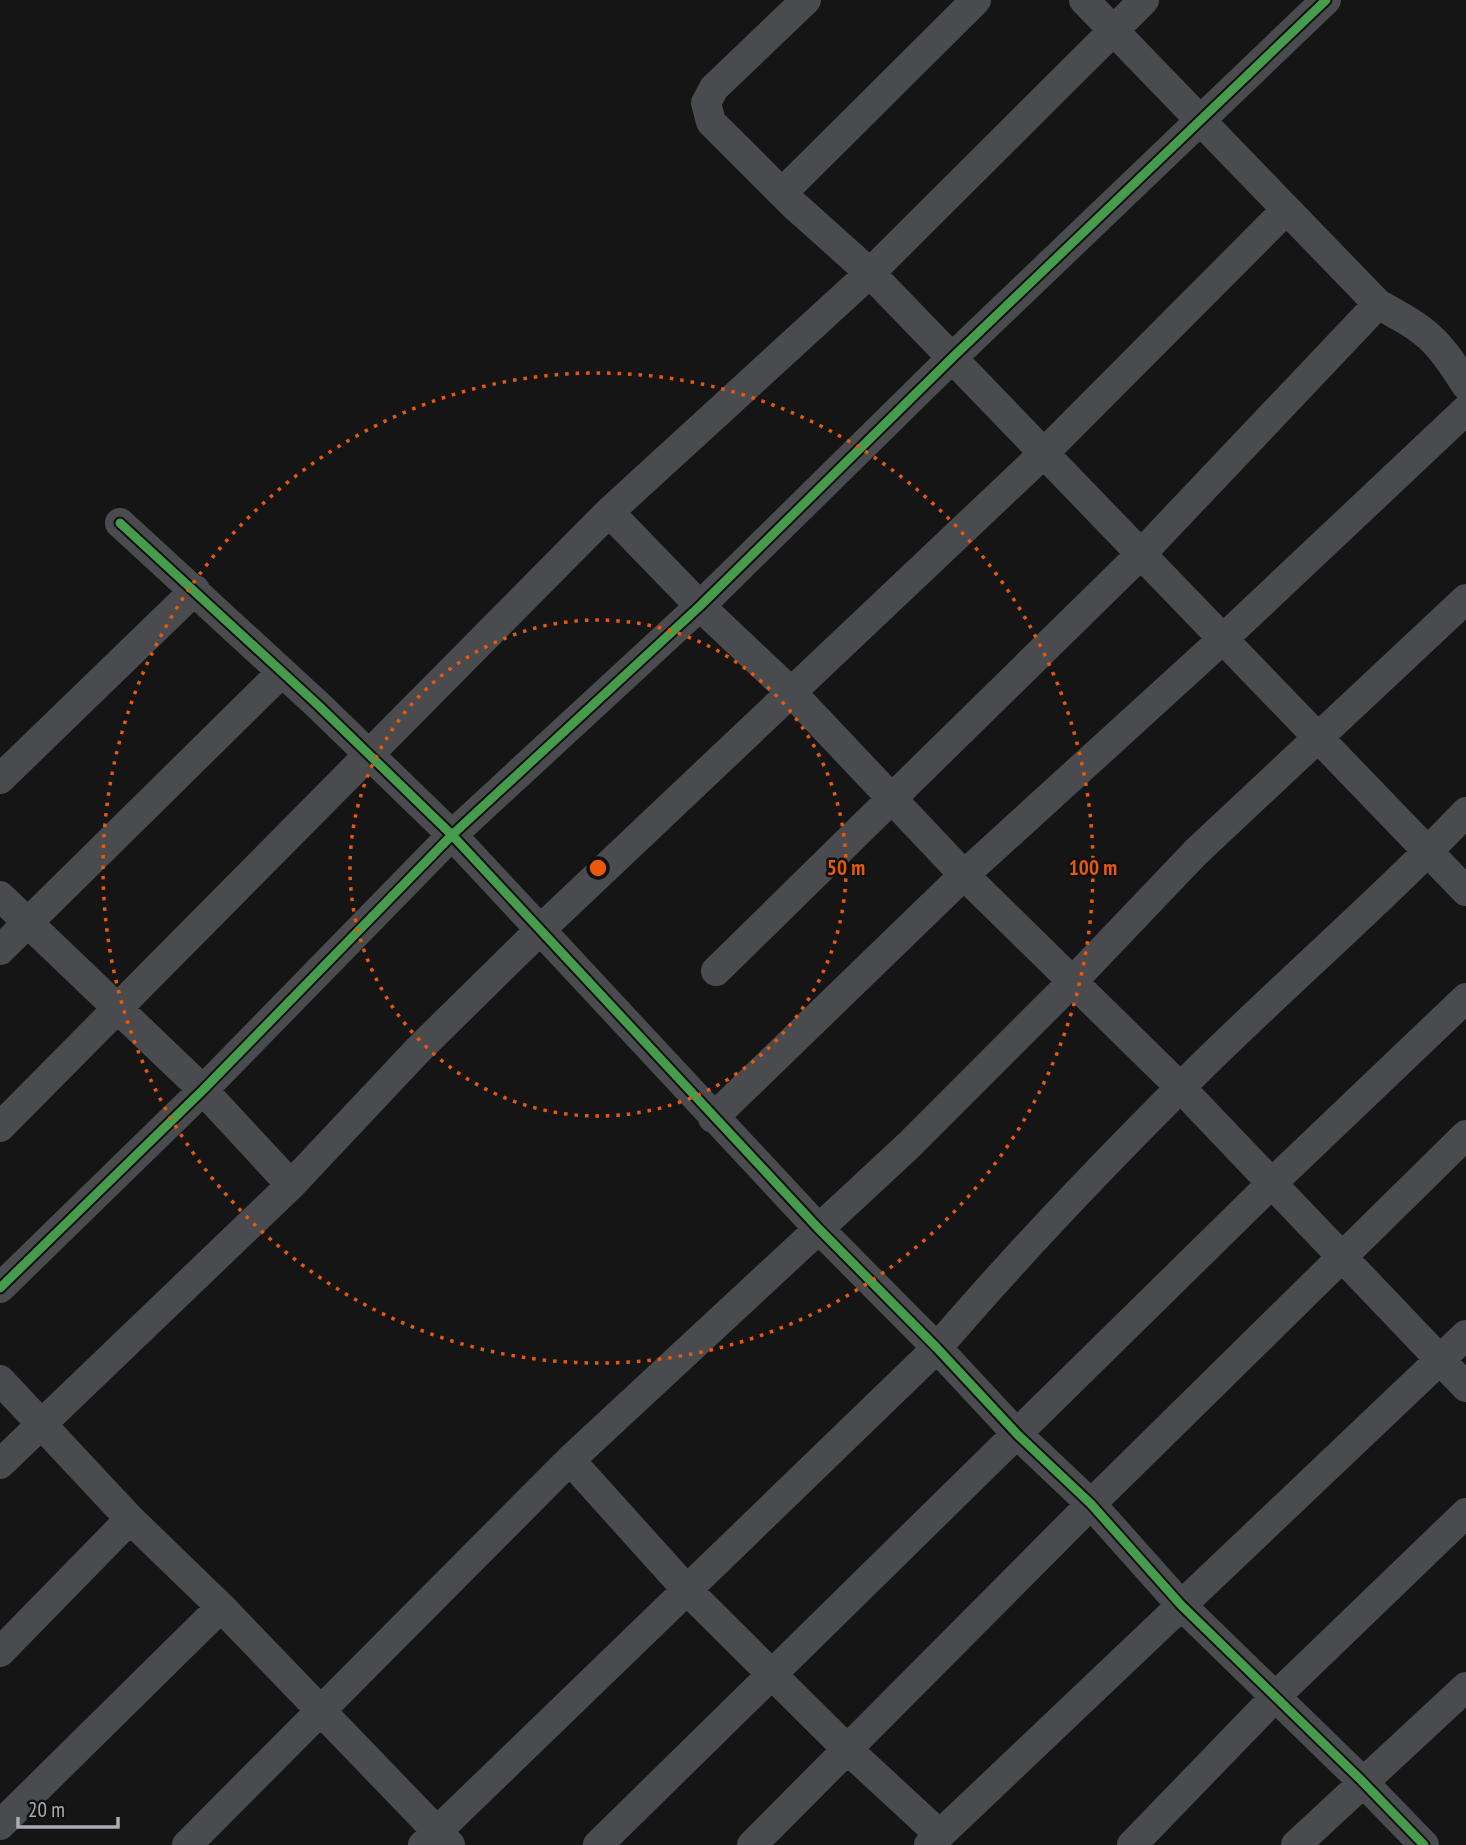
<svg xmlns="http://www.w3.org/2000/svg" width="1466" height="1845" font-family="'PT Sans Narrow',sans-serif">
<style>
.lines{fill:none;stroke-linecap:round;stroke-linejoin:round}
.street{stroke:#4a4b4e;stroke-width:30}
.cycleway-casing{stroke:#101011;stroke-width:13}
.cycleway{stroke:#469c4c;stroke-width:9}
.ring{fill:none;stroke:#e8590c;stroke-width:3.5;stroke-dasharray:3.5 7}
.centre{fill:#e8590c;stroke:#101011;stroke-width:3.5}
.ring-label{font-size:21px;text-anchor:middle;font-weight:bold;fill:#e8590c;stroke:#101011;stroke-width:5;stroke-linejoin:round;paint-order:stroke}
</style>
<rect width="100%" height="100%" fill="#151516"/>
<g class="lines">
<path class="street" d="M 806,0 L 714,88 L 706,103 L 711,122 L 793,204 L 870,273 L 1466,891
M 1084,0 L 1378,304 C 1427,331 1436,337 1466,385
M 782,193 L 976,0
M 609,512 L 700,606 L 792,693 L 964,875 L 1180,1087 L 1466,1387
M 120,523 L 319,706 L 452,835 L 818,1228 L 937,1348 L 1018,1435 L 1091,1504 L 1181,1605 L 1362,1781 L 1424,1845
M 0,779 L 195,590
M 0,896 L 203,1090 L 291,1185
M 0,950 L 281,673
M 716,971 L 1142,553 L 1378,304
M 713,1118 L 964,875 L 1224,638 L 1466,410
M 0,1127 L 609,512 L 870,273 L 1144,0
M 0,1288 L 203,1090 L 452,835 L 700,606 L 952,358 L 1326,0
M 0,1380 L 130,1519 L 221,1607 L 450,1845
M 570,1460 L 688,1591 L 846,1748 L 939,1834
M 0,1464 L 291,1185 L 418,1050 L 539,931 L 1043,454 L 1285,211
M 0,1652 L 130,1519
M 0,1825 L 221,1607
M 187,1845 L 570,1460 L 908,1146 L 1073,981 L 1196,852 L 1466,599
M 423,1845 L 937,1348 C 1014,1258 1096,1172 1180,1088 C 1273,994 1375,908 1466,812
M 598,1845 L 1271,1184 L 1466,998
M 752,1845 L 1091,1504 L 1466,1135
M 929,1845 L 1466,1335
M 1132,1845 L 1275,1697 L 1466,1513
M 1296,1845 L 1466,1687"/>
<defs>
<path id="cycleway" d="M 120,523 L 319,706 L 452,835 L 818,1228 L 937,1348 L 1018,1435 L 1091,1504 L 1181,1605 L 1362,1781 L 1424,1845
M 0,1288 L 203,1090 L 452,835 L 700,606 L 952,358 L 1326,0"/>
</defs>
<use href="#cycleway" class="cycleway-casing"/>
<use href="#cycleway" class="cycleway"/>
</g>
<g class="ring">
<circle cx="598" cy="868" r="248"/>
<circle cx="598" cy="868" r="495"/>
</g>
<circle cx="598" cy="868" r="10" class="centre"/>
<g class="ring-label">
<text x="846" y="875">50 m</text>
<text x="1093" y="875">100 m</text>
</g>
<path d="M18 1817v10h100v-10" fill="none" stroke="#a8adb5" stroke-width="3.5"/>
<text x="28" y="1817" font-size="21" fill="#a8adb5" stroke="#101011" stroke-width="5" paint-order="stroke">20 m</text>
</svg>
